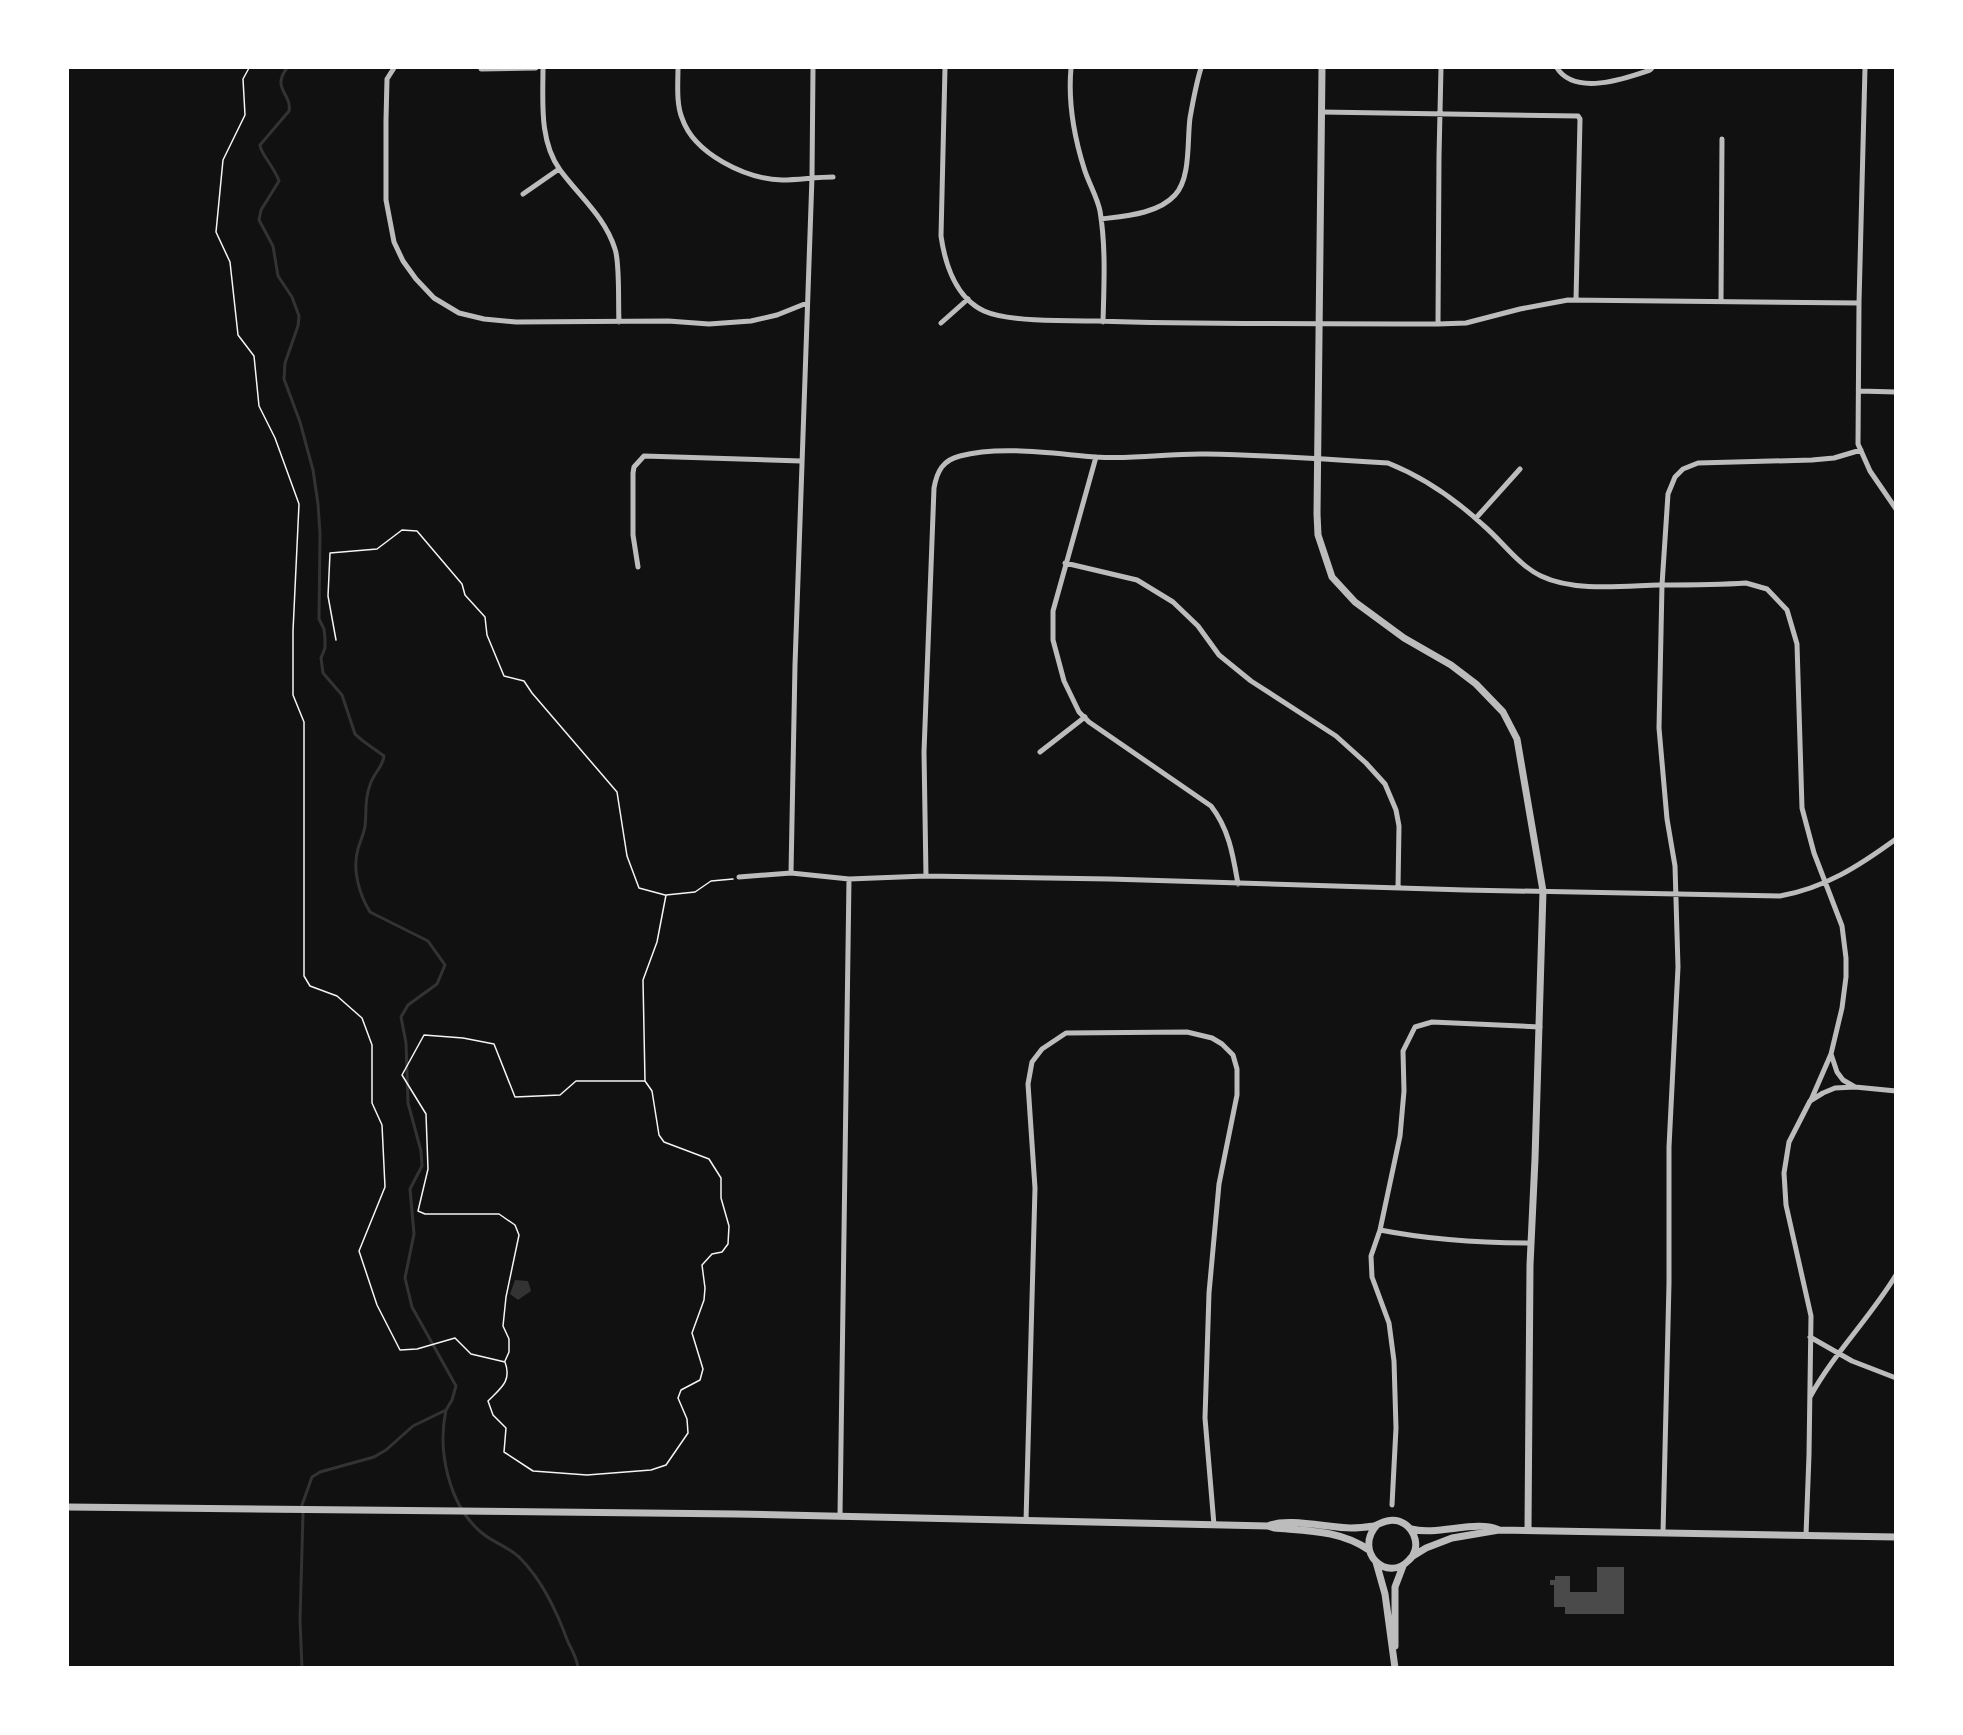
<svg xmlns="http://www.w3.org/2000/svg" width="1963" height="1735" font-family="'PT Sans',sans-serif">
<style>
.water{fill:#333}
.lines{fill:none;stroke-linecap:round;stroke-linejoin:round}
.stream{stroke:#333;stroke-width:3}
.building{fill:#4a4a4a}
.path{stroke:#f5f5f5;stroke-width:1.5}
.minor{stroke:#bcbcbc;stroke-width:5}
.tertiary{stroke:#bcbcbc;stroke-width:7}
</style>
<rect width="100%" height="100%" fill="#111"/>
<path class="water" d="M 515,1280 L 528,1281 L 531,1291 L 518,1300 L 510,1294 Z"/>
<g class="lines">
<path class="stream" d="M 287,68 C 271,89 292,93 289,111 L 260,145 C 260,153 275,168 279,181 L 261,210 L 259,220 L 273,246 L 278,276 L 292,297 L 299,316 L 298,326 L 285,363 L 284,379 L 300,422 L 313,470 L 318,504 L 320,534 L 319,619 L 324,629 L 325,639 L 325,648 L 321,658 L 323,673 L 342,695 L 355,734 L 363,741 L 384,756 C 383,767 373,774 370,785 C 364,801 367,810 365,826 C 364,834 360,841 358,849 C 352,869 359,894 370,912 L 428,941 L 445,965 L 437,984 L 408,1005 L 401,1017 L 406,1043 L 408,1103 L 421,1151 L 422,1166 L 410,1189 L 414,1234 L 405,1278 L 412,1307 L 456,1386 L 452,1400 L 446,1410 L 413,1426 L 386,1450 L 374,1457 L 320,1472 L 312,1477 L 302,1505 L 303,1514 L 300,1620 L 302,1668
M 446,1410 C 437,1451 449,1506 482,1533 C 494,1543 509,1547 520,1558 C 543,1581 557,1612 568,1642 C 572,1650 577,1658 578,1668"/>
</g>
<path class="building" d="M 1597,1567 L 1624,1567 L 1624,1614 L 1565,1614 L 1565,1607 L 1554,1607 L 1554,1585 L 1550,1585 L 1550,1580 L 1555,1580 L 1555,1576 L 1570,1576 L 1570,1592 L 1597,1592 Z"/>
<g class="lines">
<path class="path" d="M 249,68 L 243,79 L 245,115 L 223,160 L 216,232 L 230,262 L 238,335 L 254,356 L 259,406 L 275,438 L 299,504 L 293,631 L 293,695 L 304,722 L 304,976 L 310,986 L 337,996 L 362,1018 L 372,1045 L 372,1103 L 382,1125 L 385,1187 L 359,1251 L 377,1305 L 400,1350 L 417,1349 L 455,1338 L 471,1354 L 505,1362 C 512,1381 501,1388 488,1401 L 493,1415 L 506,1428 L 504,1452 L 533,1471 L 587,1475 L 651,1470 L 666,1465 L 688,1433 L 687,1419 L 678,1398 L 681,1390 L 700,1380 L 703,1369 L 692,1333 L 704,1300 L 705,1288 L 702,1265 L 712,1254 L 722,1252 L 728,1244 L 729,1226 L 721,1198 L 721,1178 L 709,1159 L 664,1142 L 659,1135 L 652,1091 L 645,1081 L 643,980 L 657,942 L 666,895 L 695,892 L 711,881 L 733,879
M 336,640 L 328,596 L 330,553 L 377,549 L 402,530 L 417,531 L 462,584 L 465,595 L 485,617 L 487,635 L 504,676 L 524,681 L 532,693 L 617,792 L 627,856 L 639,888 L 665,895
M 505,1361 L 509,1352 L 509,1339 L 503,1326 L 506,1297 L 519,1235 L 515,1225 L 499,1214 L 425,1214 L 418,1211 L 428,1169 L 426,1114 L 402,1075 L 424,1035 L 463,1038 L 494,1044 L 515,1097 L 560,1095 L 576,1081 L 644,1081"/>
<path class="minor" d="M 394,68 L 387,79 L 386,120 L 386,200 L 394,242 L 403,261 L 416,279 L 434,298 L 459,313 L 484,319 L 516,322 L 668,321 L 709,324 L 751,321 L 777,315 L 807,303
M 543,68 C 543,101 539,141 560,170 C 580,197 605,217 615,249 C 620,263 618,305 619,322
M 678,68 C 678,83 676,103 682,118 C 694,154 746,179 782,180 C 799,180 816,177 833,177
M 945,68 L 941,236 C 945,264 956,298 984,311 C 1008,322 1069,321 1097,321 C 1210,325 1324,323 1438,324 L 1466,323 L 1520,309 L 1568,300 L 1859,303
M 1071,68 C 1068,101 1074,136 1084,168 C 1088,182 1097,196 1100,211 C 1106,247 1104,285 1103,322
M 1557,68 C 1575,96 1624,79 1650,70 L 1652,68
M 1865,68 L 1859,303 L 1858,444 L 1870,471 L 1896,509
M 481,69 L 536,68
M 1321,112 L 1578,116 L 1580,119 L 1576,300
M 523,194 L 559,169
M 1101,219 C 1125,216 1158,214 1175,195 C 1191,178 1187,140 1190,118 C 1193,101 1196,84 1201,68
M 1721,302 L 1722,139
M 941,323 L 968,299
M 1438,324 L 1439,156 L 1441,68
M 1859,391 L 1896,392
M 1096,457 L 1053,611 L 1053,640 L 1064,681 L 1079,712 L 1089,722 L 1211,806 C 1229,829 1233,855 1238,884
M 1476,518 L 1520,469
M 1065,563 L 1137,580 L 1173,602 L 1198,626 L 1219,655 L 1251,681 L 1336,736 L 1366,763 L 1385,784 L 1396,810 L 1399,826 L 1398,888
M 638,567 L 633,535 L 633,473 L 634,467 L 644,456 L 801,461
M 1040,752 L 1085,717
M 791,873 L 795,665 L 812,177 L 813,68
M 926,876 L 924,752 L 934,488 C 937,471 943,460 960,456 C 1001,445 1055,454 1096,457 C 1133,460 1170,453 1206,454 C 1266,455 1327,459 1388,463 C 1423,477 1455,499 1483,525 C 1502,541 1518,565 1541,576 C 1574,592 1623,586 1659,585 C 1688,585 1717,585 1746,583 L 1767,589 L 1787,610 L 1797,644 L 1802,808 L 1814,853 L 1842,926 L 1846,958 L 1846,977 L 1842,1008 L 1831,1054 L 1837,1072 L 1843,1080 L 1855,1087
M 739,877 L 791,873 L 849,879 L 926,876 L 1110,879 L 1465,890 L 1780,896 C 1825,888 1859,866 1896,839
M 1811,1100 L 1831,1054
M 1380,1230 C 1431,1240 1479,1243 1531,1243
M 1810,1337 L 1852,1361 L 1896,1378
M 1810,1397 C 1834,1353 1870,1318 1896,1275
M 1392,1505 L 1396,1428 L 1394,1361 L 1389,1323 L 1372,1277 L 1371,1256 L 1380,1230 L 1400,1136 L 1404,1091 L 1403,1051 L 1415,1027 L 1432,1022 L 1540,1027
M 840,1516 L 849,879
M 1026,1521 L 1035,1188 L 1028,1084 L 1032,1062 L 1042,1049 L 1066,1033 L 1187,1032 L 1212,1038 L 1222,1044 L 1233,1055 L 1237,1069 L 1237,1095 L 1219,1184 L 1209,1293 L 1205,1418 L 1214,1525
M 1663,1533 L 1669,1283 L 1669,1147 L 1678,967 L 1675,866 L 1667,819 L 1659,728 L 1662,585 L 1668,494 L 1675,477 L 1683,469 L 1698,463 L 1812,460 L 1834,458 L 1861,450
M 1806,1535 L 1809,1455 L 1811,1316 L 1786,1205 L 1784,1173 L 1789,1142 L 1810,1101 L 1823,1093 L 1835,1088 L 1855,1087 L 1896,1091"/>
<path class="tertiary" d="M 1322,68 L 1317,514 L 1318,535 L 1332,577 L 1355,602 L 1404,638 L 1451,665 L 1476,684 L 1503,712 L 1517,739 L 1543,891 L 1535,1159 L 1530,1265 L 1528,1530
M 68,1507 L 737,1514 L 1268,1526 L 1274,1528 C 1308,1531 1340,1530 1369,1550
M 1268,1526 C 1287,1517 1329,1528 1351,1528 C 1359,1528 1367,1527 1374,1526 C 1379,1524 1382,1522 1387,1521 C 1400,1518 1412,1526 1415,1539 C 1417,1546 1415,1555 1409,1560 C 1387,1584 1353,1551 1377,1525
M 1411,1529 C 1438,1536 1477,1519 1499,1530
M 1413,1556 L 1426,1548 L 1452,1538 L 1499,1530 L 1896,1537
M 1376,1562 L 1385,1594 L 1395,1668
M 1395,1646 L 1395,1587 L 1403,1566"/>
</g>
<rect width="1963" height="1735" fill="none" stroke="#ffffff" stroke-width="138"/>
</svg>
